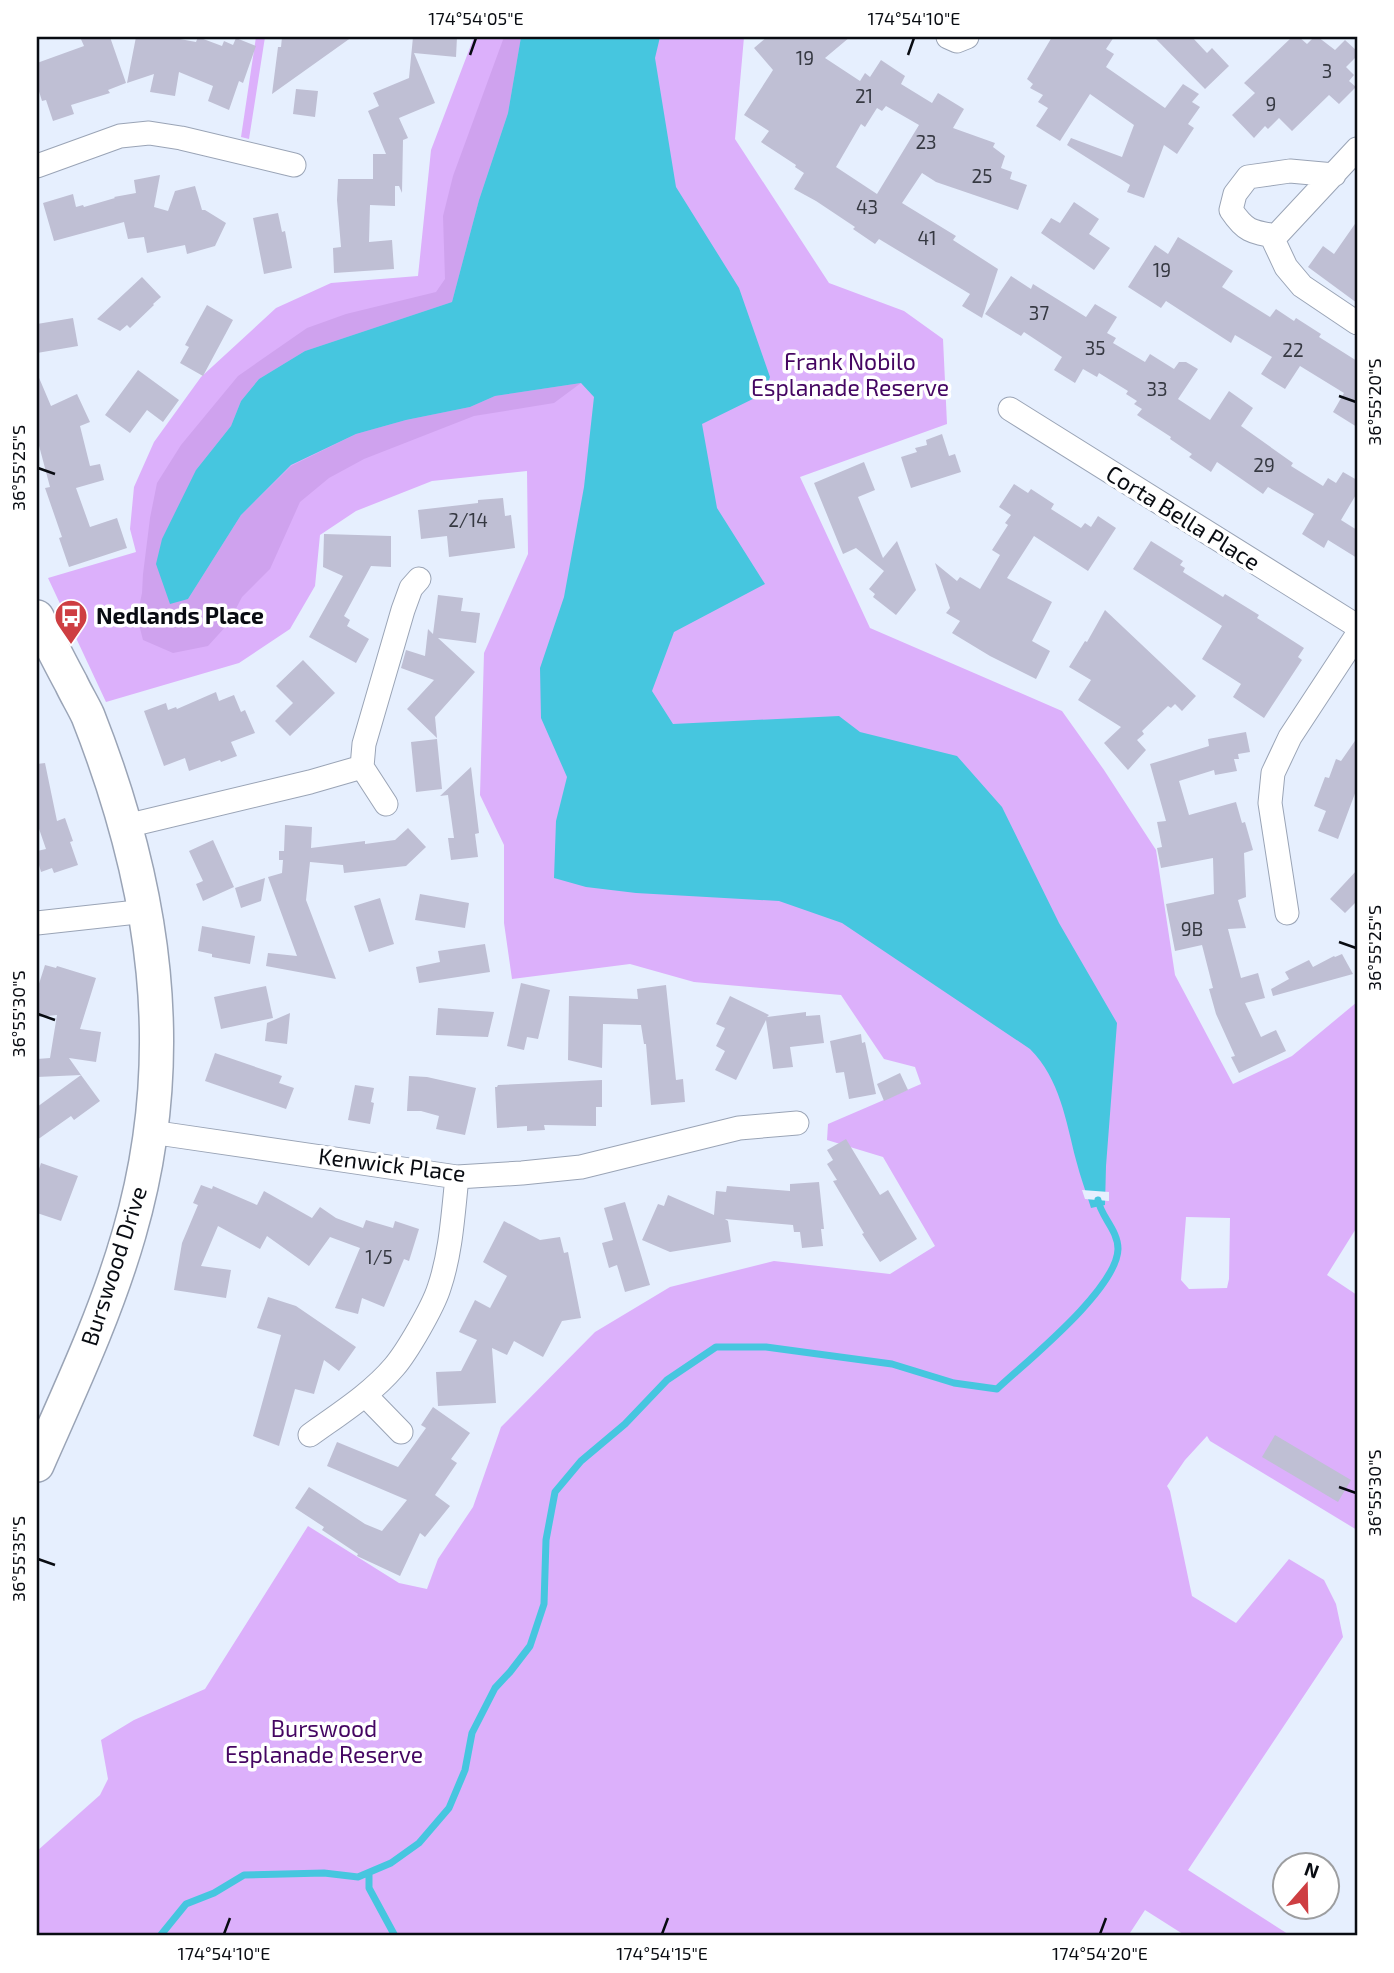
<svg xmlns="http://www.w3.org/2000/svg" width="1394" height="1973" font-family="'Exo 2',sans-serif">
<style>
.green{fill:#dcb0fb;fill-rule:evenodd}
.forest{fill:#cfa2ee}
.water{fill:#46c6df}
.pier{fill:#e6effe}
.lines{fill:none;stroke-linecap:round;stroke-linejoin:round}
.stream{stroke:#46c6df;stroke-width:7}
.building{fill:#bfbfd4;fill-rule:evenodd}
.street-casing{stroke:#9aa4b6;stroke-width:25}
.secondary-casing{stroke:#9aa4b6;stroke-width:36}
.street{stroke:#fff;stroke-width:23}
.secondary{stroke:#fff;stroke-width:33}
.ticks{fill:none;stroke:#090c12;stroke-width:2.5}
.labels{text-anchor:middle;stroke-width:7;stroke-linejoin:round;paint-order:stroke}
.number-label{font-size:19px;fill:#363942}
.park-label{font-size:23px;fill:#450662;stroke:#fff}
.street-label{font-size:23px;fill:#090c12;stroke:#fff}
.poi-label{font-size:23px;font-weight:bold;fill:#090c12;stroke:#fff;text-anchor:start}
.neatline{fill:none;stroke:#090c12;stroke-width:2.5}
.ticks-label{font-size:18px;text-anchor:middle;fill:#090c12}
</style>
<rect width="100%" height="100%" fill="#e6effe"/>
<path class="green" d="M 256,37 L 265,37 L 249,139 L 241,137 Z
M 474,37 L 744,37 L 735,139 L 829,283 L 904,311 L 943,339 L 947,424 L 800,477 L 870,628 L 1062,711 L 1104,770 L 1156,850 L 1175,975 L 1233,1084 L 1292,1056 L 1357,1002 L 1357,1227 L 1327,1275 L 1357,1295 L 1357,1530 L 1210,1441 L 1207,1436 L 1185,1460 L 1167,1486 L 1170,1491 L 1192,1596 L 1236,1623 L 1289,1559 L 1324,1580 L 1336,1604 L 1343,1637 L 1188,1870 L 1291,1936 L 1186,1936 L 1145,1910 L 1128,1936 L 37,1936 L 37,1851 L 100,1795 L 108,1779 L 101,1740 L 134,1720 L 205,1689 L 308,1526 L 399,1583 L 427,1589 L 438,1559 L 473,1507 L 501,1427 L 595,1332 L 670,1287 L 774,1261 L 890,1274 L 935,1246 L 883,1157 L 827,1140 L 828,1124 L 921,1084 L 915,1067 L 884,1059 L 841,995 L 694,982 L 630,964 L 512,979 L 504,923 L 504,845 L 480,795 L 484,653 L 528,554 L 527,471 L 432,481 L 356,511 L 320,535 L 315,586 L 290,629 L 239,663 L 106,702 L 48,578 L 136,552 L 130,529 L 134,487 L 154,442 L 201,377 L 276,308 L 331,283 L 418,276 L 431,150 ZM 1186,1217 L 1230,1218 L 1229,1279 L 1227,1288 L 1189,1289 L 1181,1280 Z"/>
<path class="forest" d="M 504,37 L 521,37 L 508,113 L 479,200 L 452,302 L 305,351 L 259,379 L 241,401 L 231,426 L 196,470 L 188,599 L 241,515 L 291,466 L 356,434 L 406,420 L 470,407 L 495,396 L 581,383 L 554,403 L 474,416 L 364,459 L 329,478 L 300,502 L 270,569 L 242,597 L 228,624 L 208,646 L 173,653 L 143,640 L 137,617 L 142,593 L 143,574 L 150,518 L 157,483 L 181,445 L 238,376 L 307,328 L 346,314 L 436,292 L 445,279 L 443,216 L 453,176 Z"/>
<path class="water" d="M 521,37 L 660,37 L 655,58 L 676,187 L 739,288 L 770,377 L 765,393 L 702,424 L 717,508 L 765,584 L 674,632 L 652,691 L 673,724 L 839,716 L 860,732 L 957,756 L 1002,807 L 1059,923 L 1117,1023 L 1106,1166 L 1105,1205 L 1091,1208 C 1086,1192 1080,1176 1076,1160 C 1066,1121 1060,1079 1030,1049 L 842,923 L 779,901 L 636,893 L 586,887 L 554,878 L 556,821 L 567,777 L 541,718 L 540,668 L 564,597 L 584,487 L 594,397 L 581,383 L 495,396 L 470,407 L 406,420 L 356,434 L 291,465 L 241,515 L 188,599 L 170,604 L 156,564 L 162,539 L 196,470 L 231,426 L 241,401 L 259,379 L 305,351 L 452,302 L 479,200 L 508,113 Z"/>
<path class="pier" d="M 1082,1190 L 1109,1192 L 1109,1201 L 1085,1199 Z"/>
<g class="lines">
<path class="stream" d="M 369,1873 L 369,1888 L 395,1936
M 160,1936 L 186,1904 L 214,1893 L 244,1875 L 324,1873 L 358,1877 L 391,1863 L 419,1843 L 449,1808 L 465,1770 L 472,1733 L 495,1688 L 510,1672 L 530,1646 L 544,1604 L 546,1540 L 555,1492 L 581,1461 L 625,1424 L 667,1380 L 716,1347 L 766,1347 L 892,1364 L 954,1383 L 997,1389 C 1027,1361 1117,1289 1118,1249 C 1118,1230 1101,1217 1098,1200"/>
</g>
<path class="building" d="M 80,37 L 110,37 L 126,83 L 108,90 L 110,93 L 71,105 L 74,114 L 53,121 L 46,100 L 42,101 L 37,85 L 37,63 L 84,46 Z
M 136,37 L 169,37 L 196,42 L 198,37 L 222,46 L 224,41 L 233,45 L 236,38 L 256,46 L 243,83 L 239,81 L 229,110 L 208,101 L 213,86 L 179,72 L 175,96 L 150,92 L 154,74 L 127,83 Z
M 282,37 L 352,37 L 272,94 L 278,47 L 281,47 Z
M 413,37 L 457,37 L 456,57 L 414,53 L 435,103 L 399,118 L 408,138 L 403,140 L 402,193 L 399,186 L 395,186 L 395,206 L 370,205 L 369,242 L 392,240 L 394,269 L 334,273 L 333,248 L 341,247 L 337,200 L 338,179 L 373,179 L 373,154 L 386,154 L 368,111 L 379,106 L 373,93 L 409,78 Z
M 767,37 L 850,37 L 825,58 L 860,81 L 865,73 L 870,77 L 881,60 L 905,76 L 901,84 L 932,103 L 938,93 L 964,109 L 953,128 L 995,143 L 993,147 L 1005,156 L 1001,168 L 1012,172 L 1010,179 L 1027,185 L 1018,210 L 936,182 L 922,173 L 902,203 L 956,236 L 953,240 L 998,269 L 982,318 L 962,306 L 970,294 L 879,239 L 875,244 L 853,229 L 855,227 L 816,201 L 794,189 L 804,173 L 795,167 L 796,165 L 761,142 L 769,131 L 744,115 L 773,70 L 754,48 ZM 886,106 L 919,125 L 877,194 L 836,167 L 861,124 L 865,127 L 877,108 L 882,111 Z
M 1052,37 L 1114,37 L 1106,49 L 1114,54 L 1106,67 L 1165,108 L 1183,84 L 1199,94 L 1192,102 L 1200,107 L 1188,124 L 1194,128 L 1177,154 L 1164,145 L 1144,198 L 1127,192 L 1130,185 L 1067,145 L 1071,138 L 1122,157 L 1134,125 L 1090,94 L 1060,141 L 1036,126 L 1048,108 L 1038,102 L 1043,95 L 1030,88 L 1033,84 L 1027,79 Z
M 1154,37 L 1192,37 L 1207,53 L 1212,48 L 1229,66 L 1205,89 Z
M 1292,37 L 1299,37 L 1307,44 L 1314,37 L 1318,37 L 1335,50 L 1345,40 L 1357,51 L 1357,56 L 1346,67 L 1354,75 L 1349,81 L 1356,87 L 1339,104 L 1329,95 L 1292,131 L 1279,118 L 1268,129 L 1265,126 L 1254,138 L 1232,115 L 1255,93 L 1244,83 Z
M 296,89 L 318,91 L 315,117 L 293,114 Z
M 160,175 L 154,207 L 168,211 L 175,191 L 195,186 L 202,210 L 205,210 L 226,223 L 215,246 L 187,254 L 185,245 L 147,253 L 144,237 L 128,239 L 124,222 L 54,241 L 43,203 L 73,194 L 76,207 L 83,205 L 84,207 L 115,198 L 114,197 L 136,193 L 134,180 Z
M 1074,202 L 1099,219 L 1089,234 L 1110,248 L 1094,270 L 1041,233 L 1051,218 L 1060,223 Z
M 278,213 L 282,232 L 285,231 L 292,268 L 264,274 L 253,218 Z
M 1357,221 L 1357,303 L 1308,267 L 1323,246 L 1334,254 Z
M 1178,237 L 1233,271 L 1222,287 L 1270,317 L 1276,309 L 1294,321 L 1296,318 L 1321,334 L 1319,337 L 1357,361 L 1357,427 L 1333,412 L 1344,393 L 1300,366 L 1285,389 L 1261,374 L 1272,357 L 1235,335 L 1231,343 L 1166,301 L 1161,308 L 1128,287 L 1155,245 L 1168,254 Z
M 1011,276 L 1031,289 L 1033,284 L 1086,317 L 1095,304 L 1117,317 L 1107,333 L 1116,338 L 1113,343 L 1145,362 L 1150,354 L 1174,369 L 1179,362 L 1186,362 L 1198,369 L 1178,399 L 1210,420 L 1229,391 L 1253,408 L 1241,426 L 1293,463 L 1291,466 L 1323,486 L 1328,478 L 1336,483 L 1343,472 L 1357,480 L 1357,493 L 1341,520 L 1357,530 L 1357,558 L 1328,540 L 1324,548 L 1302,534 L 1314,514 L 1268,487 L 1263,494 L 1217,462 L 1211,472 L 1189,457 L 1192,454 L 1170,439 L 1171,437 L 1137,415 L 1142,409 L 1134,404 L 1137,401 L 1126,394 L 1128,391 L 1099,373 L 1097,377 L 1083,369 L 1075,383 L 1054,370 L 1062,357 L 1024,332 L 1021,336 L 985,314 Z
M 142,277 L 161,297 L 153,304 L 154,305 L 130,328 L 127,325 L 120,331 L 97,319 Z
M 207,305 L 233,320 L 203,376 L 180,363 L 189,347 L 185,345 Z
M 73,318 L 78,346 L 37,353 L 37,324 Z
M 138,370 L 179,400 L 163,422 L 147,410 L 130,433 L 105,415 Z
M 37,373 L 51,406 L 77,394 L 90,422 L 80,426 L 90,466 L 100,464 L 104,480 L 76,488 L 90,527 L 117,518 L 127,548 L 69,567 L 59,538 L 62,537 L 45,488 L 50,487 L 37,438 Z
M 942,434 L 949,456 L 955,454 L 961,472 L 911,488 L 901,457 L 917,452 L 915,448 L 927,445 L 926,440 Z
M 864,462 L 875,490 L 858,497 L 883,558 L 897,541 L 916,590 L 896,615 L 873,597 L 875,594 L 869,589 L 884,571 L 856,548 L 843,554 L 814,483 Z
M 1014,484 L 1028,493 L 1031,489 L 1054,504 L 1051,509 L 1081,528 L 1085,523 L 1091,527 L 1098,516 L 1116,528 L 1088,571 L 1034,536 L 1007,578 L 1052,602 L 1032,641 L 1050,651 L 1036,679 L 990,656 L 952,633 L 960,621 L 946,613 L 950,608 L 935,563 L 957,581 L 960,577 L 980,589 L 1000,555 L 992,550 L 1008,525 L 1005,523 L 1011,515 L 999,507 Z
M 503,498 L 505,516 L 511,515 L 515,548 L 449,557 L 447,536 L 421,539 L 418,510 L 478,503 L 478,500 Z
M 324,534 L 391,536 L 391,567 L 371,566 L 344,616 L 350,620 L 347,626 L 369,639 L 356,663 L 309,637 L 343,576 L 323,567 Z
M 1151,541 L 1183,561 L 1180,565 L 1185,568 L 1183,572 L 1223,597 L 1225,594 L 1259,615 L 1257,618 L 1304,648 L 1298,657 L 1302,660 L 1264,718 L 1233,697 L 1241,684 L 1202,659 L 1222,626 L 1133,569 Z
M 438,595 L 463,598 L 461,611 L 480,613 L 476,643 L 438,638 L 475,672 L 435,717 L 437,738 L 407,709 L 434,680 L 401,668 L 406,650 L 425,656 L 428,629 L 433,634 Z
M 1105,610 L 1196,696 L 1182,711 L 1175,704 L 1171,708 L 1168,706 L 1142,731 L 1144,734 L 1137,740 L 1146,750 L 1128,770 L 1104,743 L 1121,727 L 1078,700 L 1091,680 L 1069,667 L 1085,641 L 1087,642 Z
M 303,660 L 335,693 L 290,736 L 275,721 L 293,703 L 276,686 Z
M 216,692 L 219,701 L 234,695 L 241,712 L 245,710 L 255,733 L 231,742 L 237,756 L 221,762 L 220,760 L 189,771 L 185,758 L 164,766 L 144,711 L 166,703 L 168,710 L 176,707 L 177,709 Z
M 1246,732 L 1250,752 L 1238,754 L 1239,759 L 1234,759 L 1237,771 L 1215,775 L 1214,770 L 1179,781 L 1189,815 L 1236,802 L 1242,823 L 1245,822 L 1253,850 L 1244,853 L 1246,897 L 1238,900 L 1246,928 L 1228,929 L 1241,978 L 1258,973 L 1265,998 L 1245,1003 L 1261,1037 L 1276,1030 L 1286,1051 L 1239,1073 L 1231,1057 L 1235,1056 L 1216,1014 L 1209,989 L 1213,988 L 1202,945 L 1175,951 L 1166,904 L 1214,894 L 1213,858 L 1161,868 L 1157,848 L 1162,847 L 1157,822 L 1166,821 L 1150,764 L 1209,746 L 1208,739 Z
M 1357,738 L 1357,788 L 1338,839 L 1318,831 L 1326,811 L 1314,806 L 1325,777 L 1329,778 L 1336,759 L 1341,761 Z
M 437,739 L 442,789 L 416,792 L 411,742 Z
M 45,763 L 57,821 L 65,818 L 73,841 L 70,842 L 78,865 L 54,873 L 52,868 L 41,872 L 37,858 L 37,851 L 46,849 L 37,823 L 37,764 Z
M 471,767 L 479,833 L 475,834 L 478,857 L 451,860 L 448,838 L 454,838 L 448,795 L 440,796 Z
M 285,825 L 312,827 L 311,848 L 365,841 L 365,844 L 395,840 L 408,828 L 426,847 L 406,866 L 344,873 L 343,865 L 310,862 L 306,900 L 336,979 L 266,966 L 268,953 L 297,956 L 268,877 L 282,873 L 283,860 L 279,860 L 279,851 L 284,851 Z
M 213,840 L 234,887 L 203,901 L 196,884 L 203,881 L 189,851 Z
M 1357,870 L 1357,901 L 1345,913 L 1330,899 Z
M 265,878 L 261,901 L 241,908 L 235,888 Z
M 420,894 L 469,903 L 465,928 L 415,920 Z
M 380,898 L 394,944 L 369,952 L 354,906 Z
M 202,926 L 255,936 L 250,964 L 212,957 L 212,954 L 198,951 Z
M 485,944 L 490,972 L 419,983 L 416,967 L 440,962 L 438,951 Z
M 1342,954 L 1353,974 L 1273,996 L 1271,989 L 1289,979 L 1285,972 L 1309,960 L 1313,967 L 1334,956 L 1335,957 Z
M 45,965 L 56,968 L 57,966 L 96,978 L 80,1029 L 101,1032 L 96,1062 L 69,1058 L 81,1075 L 37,1077 L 37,1059 L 50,1058 L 57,1015 L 37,1017 L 37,990 Z
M 521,983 L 550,990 L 538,1039 L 527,1037 L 524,1050 L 507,1046 Z
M 666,985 L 676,1080 L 683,1079 L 685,1102 L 651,1105 L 646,1044 L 644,1044 L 641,1025 L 603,1024 L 602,1068 L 568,1060 L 569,996 L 638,999 L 637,989 Z
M 266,986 L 273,1018 L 221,1029 L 214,997 Z
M 730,996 L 769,1015 L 767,1017 L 806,1012 L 806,1016 L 820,1015 L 824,1043 L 790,1047 L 793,1067 L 773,1069 L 766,1020 L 736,1080 L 715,1070 L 725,1051 L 716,1046 L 725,1028 L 716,1024 Z
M 438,1008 L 494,1012 L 488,1037 L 436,1035 Z
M 290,1013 L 287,1044 L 265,1041 L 267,1023 Z
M 861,1034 L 862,1043 L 865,1042 L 876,1094 L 849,1099 L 844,1072 L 836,1073 L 830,1041 Z
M 215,1053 L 282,1076 L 279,1083 L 294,1088 L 286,1109 L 205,1081 Z
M 900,1073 L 908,1090 L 884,1101 L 877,1084 Z
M 81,1075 L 100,1101 L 74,1120 L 71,1116 L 37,1140 L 37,1107 Z
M 409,1076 L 427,1077 L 476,1088 L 465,1135 L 436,1129 L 439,1116 L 421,1111 L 407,1111 Z
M 602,1080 L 602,1107 L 596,1107 L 596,1126 L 544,1125 L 545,1130 L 527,1131 L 527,1126 L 497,1128 L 495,1087 L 497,1087 L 498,1085 Z
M 355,1085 L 374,1088 L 371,1102 L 374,1103 L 370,1124 L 348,1120 Z
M 846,1139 L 880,1195 L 888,1190 L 917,1239 L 880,1262 L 862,1234 L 864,1233 L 833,1181 L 837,1180 L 827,1164 L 833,1160 L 827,1150 Z
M 41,1163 L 78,1176 L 61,1221 L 37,1213 L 37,1175 Z
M 819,1182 L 824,1229 L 821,1229 L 823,1246 L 802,1248 L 800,1232 L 794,1232 L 793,1225 L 725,1219 L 728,1221 L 731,1242 L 670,1252 L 642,1240 L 658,1204 L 664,1206 L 668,1195 L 714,1215 L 716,1191 L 726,1192 L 727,1186 L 790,1191 L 790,1184 Z
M 201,1185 L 212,1189 L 213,1186 L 257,1205 L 264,1191 L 312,1218 L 320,1207 L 336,1218 L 363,1228 L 366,1220 L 393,1228 L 395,1221 L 419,1229 L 409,1261 L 404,1259 L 384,1307 L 362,1298 L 358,1314 L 335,1308 L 360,1248 L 330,1237 L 309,1266 L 267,1236 L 260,1249 L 218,1226 L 201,1266 L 231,1270 L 226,1298 L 174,1290 L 182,1243 L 198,1205 L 193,1203 Z
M 625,1202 L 650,1285 L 625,1292 L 617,1265 L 609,1268 L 602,1243 L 613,1240 L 604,1208 Z
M 504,1221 L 540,1240 L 560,1237 L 564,1253 L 568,1252 L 581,1318 L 562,1321 L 543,1357 L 514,1341 L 507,1355 L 492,1348 L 496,1403 L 438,1406 L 436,1372 L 461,1371 L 477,1340 L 459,1332 L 475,1300 L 490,1308 L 507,1276 L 483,1262 Z
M 268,1297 L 296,1306 L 356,1347 L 339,1371 L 324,1360 L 314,1394 L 295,1389 L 279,1446 L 253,1436 L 281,1335 L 257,1328 Z
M 433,1407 L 470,1433 L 451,1459 L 457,1463 L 435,1495 L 450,1506 L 425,1537 L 420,1533 L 400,1576 L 357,1556 L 358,1554 L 322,1530 L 324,1527 L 295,1508 L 309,1487 L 365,1524 L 382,1531 L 407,1500 L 327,1466 L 337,1442 L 398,1467 L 426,1428 L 421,1425 Z
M 1275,1435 L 1351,1480 L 1338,1502 L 1262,1457 Z"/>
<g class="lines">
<defs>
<path id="street" d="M 948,37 L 957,41 L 967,37
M 37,166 L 120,136 L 149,133 L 181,138 L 294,165
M 1334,175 L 1290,171 L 1248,177 L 1235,194 L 1231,210 C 1245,231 1251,232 1276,236 L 1357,149
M 1271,235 L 1286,267 L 1302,286 L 1357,323
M 1010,409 L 1357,626
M 362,767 L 386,804
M 126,826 L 310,782 L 362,767 L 364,744 L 403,610 L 411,588 L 419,579
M 1287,913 L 1270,803 L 1273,773 L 1290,737 L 1357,635
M 37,923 L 146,911
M 151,1132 L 457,1177 L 522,1173 L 581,1167 L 739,1128 L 797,1123
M 365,1395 L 401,1432
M 310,1435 C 339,1414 371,1394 394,1367 C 407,1352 433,1307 439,1288 C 451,1253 453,1214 457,1177"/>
<path id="secondary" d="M 37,617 C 48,639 59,661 71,683 C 76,694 83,705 88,716 C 155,886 181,1056 129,1234 C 106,1314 70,1390 37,1465"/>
</defs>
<use href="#street" class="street-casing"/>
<use href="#secondary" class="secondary-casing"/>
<use href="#street" class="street"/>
<use href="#secondary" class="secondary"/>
</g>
<path class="ticks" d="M 470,55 L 476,38M 908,55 L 914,38M 1339,396 L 1356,402M 38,468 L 55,474M 1339,942 L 1356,948M 38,1014 L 55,1020M 1339,1487 L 1356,1493M 38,1559 L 55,1565M 224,1934 L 230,1918M 662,1934 L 668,1918M 1100,1934 L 1106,1918"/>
<defs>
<symbol id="bus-pin" viewBox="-11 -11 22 30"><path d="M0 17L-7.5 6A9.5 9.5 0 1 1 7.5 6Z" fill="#ce3e42" stroke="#fff"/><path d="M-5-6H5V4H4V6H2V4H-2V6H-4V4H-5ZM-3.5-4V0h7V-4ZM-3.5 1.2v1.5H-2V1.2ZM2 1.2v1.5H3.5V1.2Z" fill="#fff"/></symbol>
</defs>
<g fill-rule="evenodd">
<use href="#bus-pin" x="52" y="597" width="38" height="52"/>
</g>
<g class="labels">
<g class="number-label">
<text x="805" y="65">19</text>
<text x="1327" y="78">3</text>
<text x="864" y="103">21</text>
<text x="1271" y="111">9</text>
<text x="926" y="149">23</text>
<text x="982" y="183">25</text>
<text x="867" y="214">43</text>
<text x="927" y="245">41</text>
<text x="1162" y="277">19</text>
<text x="1039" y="320">37</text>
<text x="1095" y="355">35</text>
<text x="1293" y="357">22</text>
<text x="1157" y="396">33</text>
<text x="1264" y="472">29</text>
<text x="468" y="527">2/14</text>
<text x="1192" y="936">9B</text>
<text x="379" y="1264">1/5</text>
</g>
<g class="park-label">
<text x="850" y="370">Frank Nobilo<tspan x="850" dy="26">Esplanade Reserve</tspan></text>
<text x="324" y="1737">Burswood<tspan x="324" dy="26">Esplanade Reserve</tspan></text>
</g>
<g class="street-label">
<text transform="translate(1183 518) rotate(32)" y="8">Corta Bella Place</text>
<text transform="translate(392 1165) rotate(7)" y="8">Kenwick Place</text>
<text transform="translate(114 1266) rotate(-72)" y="8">Burswood Drive</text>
</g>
<g class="poi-label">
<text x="96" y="624">Nedlands Place</text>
</g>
</g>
<rect width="1394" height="1973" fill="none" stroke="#ffffff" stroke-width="77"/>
<g transform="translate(1306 1886) rotate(20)"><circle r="33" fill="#ffffff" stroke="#9d9ea0" stroke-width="2"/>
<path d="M0-5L12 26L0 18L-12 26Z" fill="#ce3e42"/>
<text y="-10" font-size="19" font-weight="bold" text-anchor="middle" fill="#090c12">N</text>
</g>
<rect x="38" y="38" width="1318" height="1896" class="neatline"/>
<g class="ticks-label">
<text x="476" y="25">174°54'05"E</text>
<text x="914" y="25">174°54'10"E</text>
<text transform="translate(1375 402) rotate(-90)" y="6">36°55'20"S</text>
<text transform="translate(19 468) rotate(-90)" y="6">36°55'25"S</text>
<text transform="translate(1375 948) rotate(-90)" y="6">36°55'25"S</text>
<text transform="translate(19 1014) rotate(-90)" y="6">36°55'30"S</text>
<text transform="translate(1375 1493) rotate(-90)" y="6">36°55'30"S</text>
<text transform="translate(19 1559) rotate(-90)" y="6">36°55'35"S</text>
<text x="224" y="1960">174°54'10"E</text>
<text x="662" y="1960">174°54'15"E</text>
<text x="1100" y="1960">174°54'20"E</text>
</g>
</svg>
